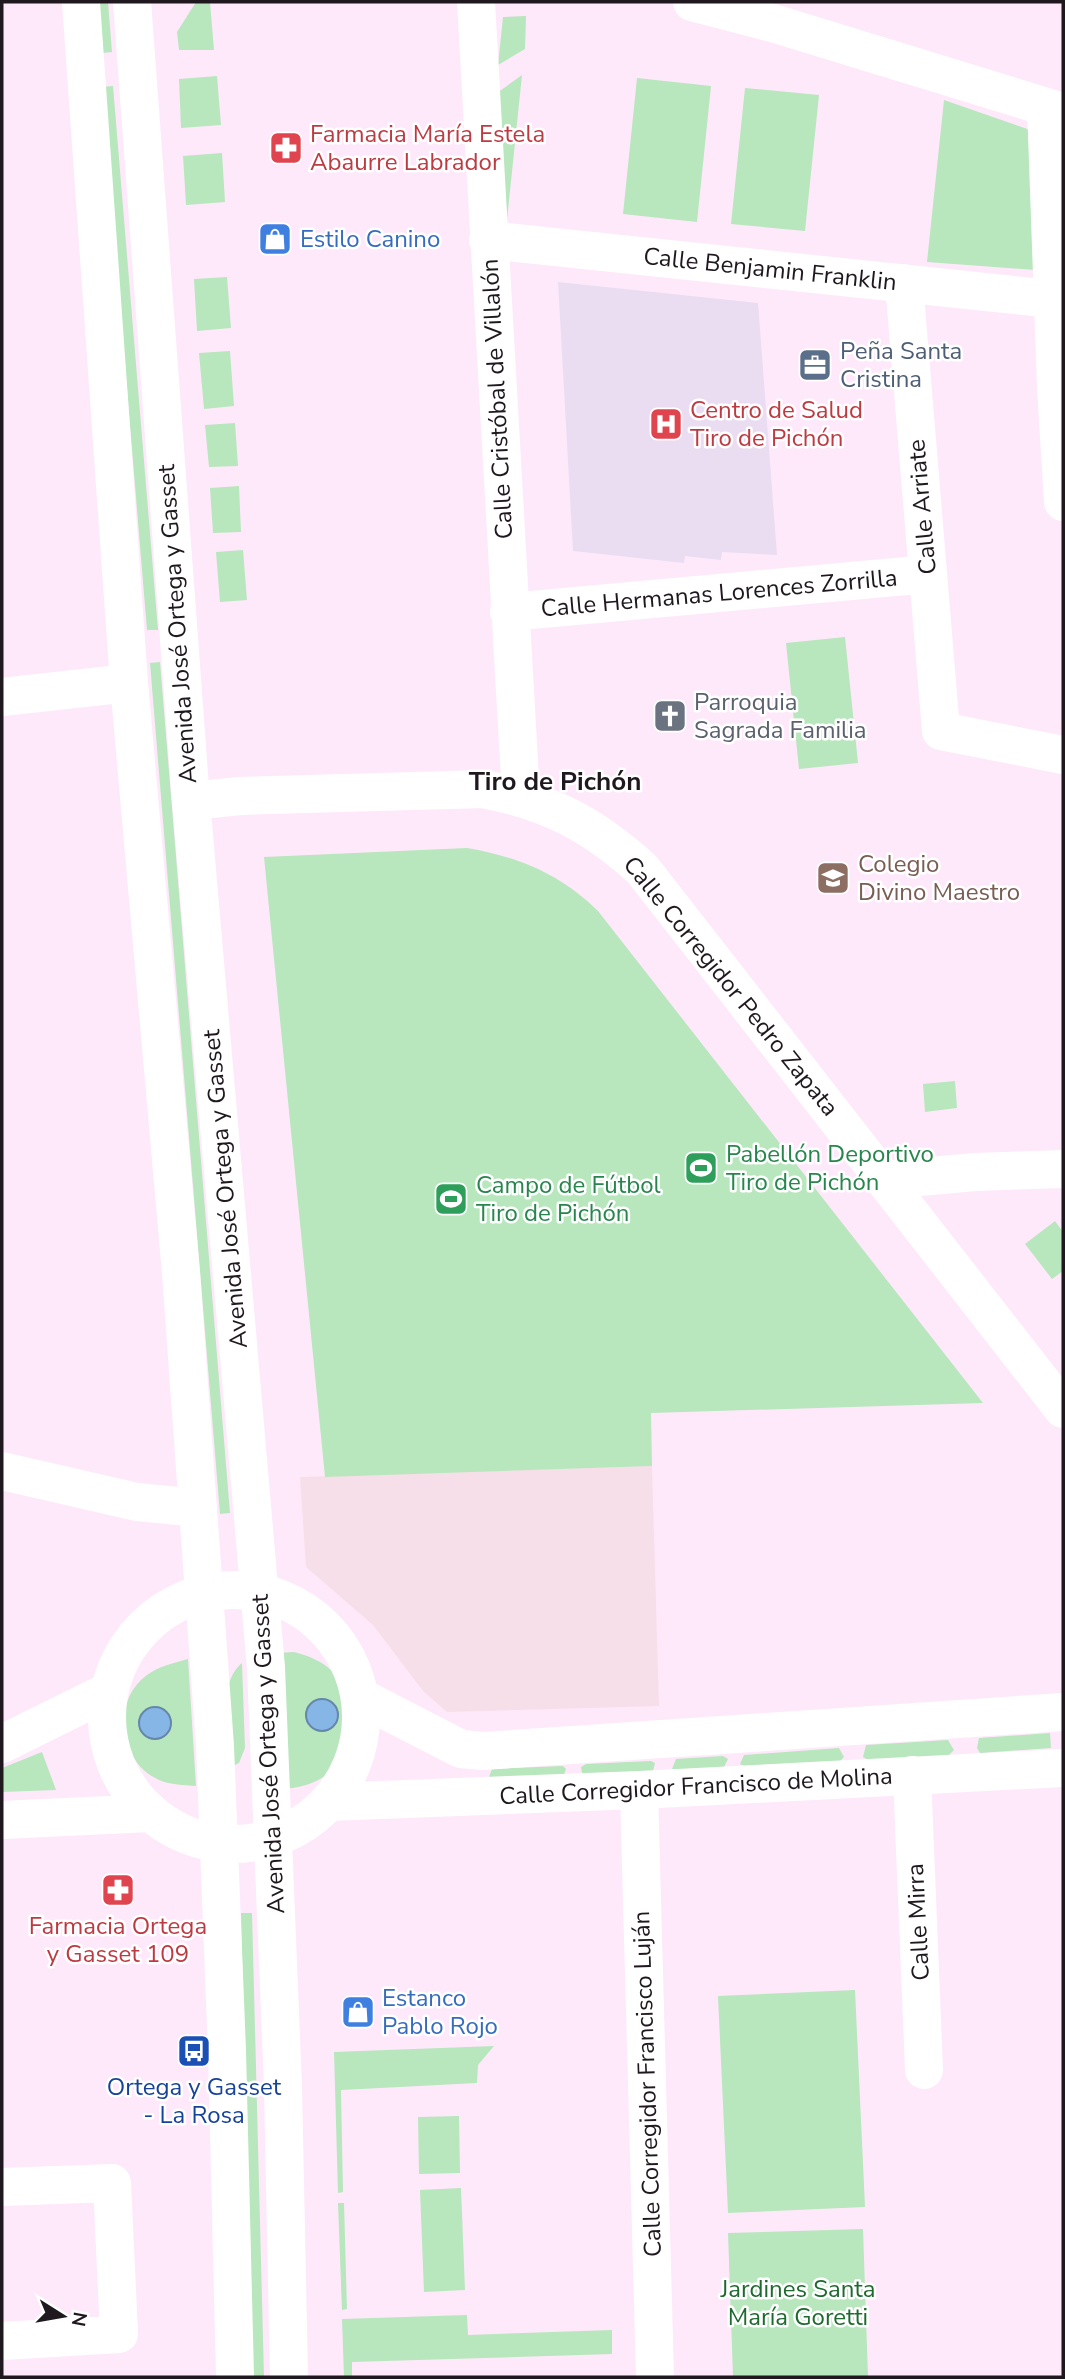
<svg xmlns="http://www.w3.org/2000/svg" width="1065" height="2379" font-family="'Nunito Sans',sans-serif">
<style>
.industrial{fill:#f7dfe9}
.medical{fill:#eaddf1}
.green{fill:#b8e6bd;fill-rule:evenodd}
.water{fill:#85b6e6;stroke:#6687aa;stroke-width:2}
.lines{fill:none;stroke-linecap:round;stroke-linejoin:round}
.minor{stroke:#fff;stroke-width:38}
.major{stroke:#fff;stroke-width:38}
.labels{text-anchor:middle;stroke-width:5;stroke-linejoin:round;paint-order:stroke}
.health-label{font-size:24px;fill:#be3a42;stroke:#fff;text-anchor:start}
.shop-label{font-size:24px;fill:#366cbe;stroke:#fff;text-anchor:start}
.street-label{font-size:24px;fill:#1f181e;stroke:#fff}
.service-label{font-size:24px;fill:#4e5e75;stroke:#fff;text-anchor:start}
.worship-label{font-size:24px;fill:#5b616d;stroke:#fff;text-anchor:start}
.education-label{font-size:24px;fill:#785e54;stroke:#fff;text-anchor:start}
.leisure-label{font-size:24px;fill:#27864d;stroke:#fff;text-anchor:start}
.transit-label{font-size:24px;fill:#164399;stroke:#fff}
.park-label{font-size:24px;fill:#1d692e;stroke:#fff}
.neighbourhood-label{font-size:26px;font-weight:bold;fill:#1f181e;stroke:#fff}
</style>
<rect width="100%" height="100%" fill="#fee9fb"/>
<path class="industrial" d="M 652,1466 L 659,1706 L 447,1712 L 423,1691 L 373,1625 L 306,1567 L 300,1477 Z"/>
<path class="medical" d="M 558,282 L 758,303 L 777,555 L 722,552 L 721,560 L 685,556 L 684,563 L 573,551 Z"/>
<path class="green" d="M 97,2 L 108,2 L 112,52 L 102,53 Z
M 196,2 L 210,2 L 214,50 L 179,50 L 177,32 Z
M 526,16 L 525,49 L 498,65 L 503,17 Z
M 522,75 L 507,220 L 497,93 Z
M 217,76 L 221,125 L 181,128 L 179,79 Z
M 637,78 L 711,86 L 697,222 L 623,214 Z
M 113,86 L 158,630 L 147,630 L 102,87 Z
M 745,88 L 819,95 L 805,231 L 731,224 Z
M 944,100 L 1030,130 L 1035,270 L 927,262 Z
M 222,153 L 225,202 L 186,205 L 183,156 Z
M 227,277 L 231,328 L 197,331 L 194,279 Z
M 230,351 L 234,406 L 204,409 L 199,353 Z
M 235,423 L 238,466 L 209,467 L 205,425 Z
M 239,486 L 241,532 L 213,533 L 210,488 Z
M 243,550 L 247,600 L 220,602 L 216,552 Z
M 845,637 L 858,763 L 799,769 L 786,643 Z
M 160,662 L 230,1513 L 220,1514 L 150,663 Z
M 467,848 C 519,857 560,874 598,911 L 983,1403 L 651,1413 L 652,1466 L 325,1477 L 264,857 Z
M 955,1081 L 957,1108 L 925,1112 L 923,1084 Z
M 1055,1221 L 1063,1232 L 1063,1271 L 1052,1279 L 1025,1244 Z
M 294,1652 C 308,1656 321,1660 332,1671 C 342,1680 345,1692 348,1705 C 357,1754 332,1786 283,1789 L 277,1653 Z
M 188,1659 L 196,1786 C 184,1785 171,1785 159,1780 C 118,1762 111,1701 147,1675 C 159,1666 174,1663 188,1659 ZM 151,1707 L 160,1708 L 168,1713 L 159,1738 L 144,1734 L 139,1728 L 144,1711 Z
M 242,1663 L 245,1748 L 239,1763 L 231,1767 C 229,1737 216,1684 242,1663 Z
M 1050,1733 L 1051,1748 L 980,1753 L 977,1748 L 979,1738 Z
M 948,1740 L 954,1750 L 948,1756 L 868,1760 L 863,1757 L 866,1745 Z
M 839,1748 L 844,1757 L 839,1762 L 746,1767 L 740,1764 L 744,1755 Z
M 42,1752 L 56,1790 L 2,1792 L 2,1768 Z
M 723,1756 L 728,1759 L 723,1769 L 677,1771 L 672,1769 L 676,1759 Z
M 651,1761 L 655,1763 L 653,1771 L 587,1775 L 582,1773 L 581,1767 L 586,1764 Z
M 563,1766 L 566,1769 L 564,1775 L 489,1777 L 492,1769 Z
M 241,1913 L 252,1913 L 264,2377 L 252,2377 Z
M 855,1990 L 865,2207 L 728,2213 L 718,1996 Z
M 494,2046 L 478,2065 L 477,2083 L 341,2090 L 343,2192 L 338,2193 L 334,2052 Z
M 459,2116 L 460,2173 L 419,2174 L 418,2117 Z
M 461,2188 L 465,2290 L 424,2292 L 420,2190 Z
M 338,2203 L 344,2203 L 347,2309 L 342,2310 Z
M 863,2229 L 868,2377 L 733,2377 L 728,2233 Z
M 467,2315 L 468,2335 L 612,2330 L 612,2354 L 352,2362 L 352,2377 L 344,2377 L 342,2319 Z"/>
<path class="water" d="M306 1715a16 16 0 1 1 32 0a16 16 0 1 1-32 0Z
M139 1723a16 16 0 1 1 32 0a16 16 0 1 1-32 0Z"/>
<g class="lines">
<path class="minor" d="M 476,2 L 521,797
M 692,2 L 776,24 L 1063,112
M 1046,107 L 1056,387 L 1063,502
M 488,240 L 1052,299
M 904,283 L 941,731 L 1063,755
M 509,612 L 928,574
M 2,697 L 129,683
M 191,801 L 240,796 L 483,789 C 550,802 592,824 642,869 L 1063,1409
M 886,1180 L 975,1172 L 1063,1169
M 2,1471 L 137,1502 L 198,1508
M 912,1775 L 924,2070
M 639,1790 L 655,2377
M 2,2187 L 112,2183 L 119,2334 L 2,2341"/>
<path class="major" d="M 81,2 L 129,683 L 181,1273 L 215,1746 L 227,2051 L 235,2377
M 132,2 L 191,801 L 266,1668 L 283,2087 L 289,2377
M107 1717a127 127 0 1 1 254 0a127 127 0 1 1-254 0Z
M 360,1697 L 461,1749 L 483,1751 L 1063,1712
M 2,1744 L 109,1691
M 329,1802 L 639,1790 L 1063,1768
M 2,1820 L 150,1813"/>
</g>
<defs>
<symbol id="pharmacy-square" viewBox="-11 -11 22 22"><rect x="-9" y="-9" width="18" height="18" rx="4" fill="#e0444e" stroke="#fff"/><path d="M-2-6h4v4h4v4h-4v4h-4v-4h-4v-4h4Z" fill="#fff"/></symbol>
<symbol id="shop-square" viewBox="-11 -11 22 22"><rect x="-9" y="-9" width="18" height="18" rx="4" fill="#3f7fe0" stroke="#fff"/><path d="M-5-2.5h2.3a2.7 3.5 0 0 1 5.4 0H5L5.5 6h-11ZM-1.5-2.5h3a1.5 2.3 0 0 0-3 0Z" fill="#fff"/></symbol>
<symbol id="office-square" viewBox="-11 -11 22 22"><rect x="-9" y="-9" width="18" height="18" rx="4" fill="#5c6f8a" stroke="#fff"/><path d="M-6-3h4V-5.5h4V-3h4V5H-6ZM-1-4.5V-3h2v-1.5ZM-6 0V1H6V0Z" fill="#fff"/></symbol>
<symbol id="hospital-square" viewBox="-11 -11 22 22"><rect x="-9" y="-9" width="18" height="18" rx="4" fill="#e0444e" stroke="#fff"/><path d="M-5-5h3v3.5h4V-5h3V5h-3V1.5h-4V5h-3Z" fill="#fff"/></symbol>
<symbol id="church-square" viewBox="-11 -11 22 22"><rect x="-9" y="-9" width="18" height="18" rx="4" fill="#6b7280" stroke="#fff"/><path d="M-1.2-6h2.4v3.5h3.3v2.4h-3.3V6h-2.4V-.1h-3.3v-2.4h3.3Z" fill="#fff"/></symbol>
<symbol id="school-square" viewBox="-11 -11 22 22"><rect x="-9" y="-9" width="18" height="18" rx="4" fill="#8d6e63" stroke="#fff"/><path d="M0-5L7-2L0 1L-7-2ZM-4 1L0 2.5L4 1V4Q0 6-4 4Z" fill="#fff"/></symbol>
<symbol id="stadium-square" viewBox="-11 -11 22 22"><rect x="-9" y="-9" width="18" height="18" rx="4" fill="#2e9e5b" stroke="#fff"/><path d="M0-5a6.5 5 0 1 0 0 10a6.5 5 0 1 0 0-10ZM-3.5-1.8h7v3.6h-7Z" fill="#fff"/></symbol>
<symbol id="bus-square" viewBox="-11 -11 22 22"><rect x="-9" y="-9" width="18" height="18" rx="4" fill="#1a4fb4" stroke="#fff"/><path d="M-5-6H5V4H4V6H2V4H-2V6H-4V4H-5ZM-3.5-4V0h7V-4ZM-3.5 1.2v1.5H-2V1.2ZM2 1.2v1.5H3.5V1.2Z" fill="#fff"/></symbol>
</defs>
<g fill-rule="evenodd">
<use href="#pharmacy-square" x="267" y="129" width="38" height="38"/>
<use href="#shop-square" x="256" y="220" width="38" height="38"/>
<use href="#office-square" x="796" y="346" width="38" height="38"/>
<use href="#hospital-square" x="647" y="405" width="38" height="38"/>
<use href="#church-square" x="651" y="697" width="38" height="38"/>
<use href="#school-square" x="814" y="859" width="38" height="38"/>
<use href="#stadium-square" x="682" y="1149" width="38" height="38"/>
<use href="#stadium-square" x="432" y="1180" width="38" height="38"/>
<use href="#pharmacy-square" x="99" y="1871" width="38" height="38"/>
<use href="#shop-square" x="339" y="1993" width="38" height="38"/>
<use href="#bus-square" x="175" y="2032" width="38" height="38"/>
</g>
<g class="labels">
<g class="health-label">
<text x="310" y="142">Farmacia María Estela<tspan x="310" dy="28">Abaurre Labrador</tspan></text>
<text x="690" y="418">Centro de Salud<tspan x="690" dy="28">Tiro de Pichón</tspan></text>
<text x="118" y="1934" text-anchor="middle">Farmacia Ortega<tspan x="118" dy="28">y Gasset 109</tspan></text>
</g>
<g class="shop-label">
<text x="300" y="247">Estilo Canino</text>
<text x="382" y="2006">Estanco<tspan x="382" dy="28">Pablo Rojo</tspan></text>
</g>
<g class="street-label">
<text transform="translate(770 269) rotate(6)" y="8">Calle Benjamin Franklin</text>
<text transform="translate(497 399) rotate(-93)" y="8">Calle Cristóbal de Villalón</text>
<text transform="translate(922 507) rotate(-95)" y="8">Calle Arriate</text>
<text transform="translate(719 593) rotate(-5)" y="8">Calle Hermanas Lorences Zorrilla</text>
<text transform="translate(177 624) rotate(-94)" y="8">Avenida José Ortega y Gasset</text>
<text transform="translate(731 986) rotate(51)" y="8">Calle Corregidor Pedro Zapata</text>
<text transform="translate(225 1189) rotate(-95)" y="8">Avenida José Ortega y Gasset</text>
<text transform="translate(268 1754) rotate(-93)" y="8">Avenida José Ortega y Gasset</text>
<text transform="translate(696 1786) rotate(-3)" y="8">Calle Corregidor Francisco de Molina</text>
<text transform="translate(918 1922) rotate(-93)" y="8">Calle Mirra</text>
<text transform="translate(647 2084) rotate(-92)" y="8">Calle Corregidor Francisco Luján</text>
</g>
<g class="service-label">
<text x="840" y="359">Peña Santa<tspan x="840" dy="28">Cristina</tspan></text>
</g>
<g class="worship-label">
<text x="694" y="710">Parroquia<tspan x="694" dy="28">Sagrada Familia</tspan></text>
</g>
<g class="education-label">
<text x="858" y="872">Colegio<tspan x="858" dy="28">Divino Maestro</tspan></text>
</g>
<g class="leisure-label">
<text x="726" y="1162">Pabellón Deportivo<tspan x="726" dy="28">Tiro de Pichón</tspan></text>
<text x="476" y="1193">Campo de Fútbol<tspan x="476" dy="28">Tiro de Pichón</tspan></text>
</g>
<g class="transit-label">
<text x="194" y="2095">Ortega y Gasset<tspan x="194" dy="28">- La Rosa</tspan></text>
</g>
<g class="park-label">
<text x="798" y="2297">Jardines Santa<tspan x="798" dy="28">María Goretti</tspan></text>
</g>
<g class="neighbourhood-label">
<text x="555" y="790">Tiro de Pichón</text>
</g>
</g>
<rect width="1065" height="2379" fill="none" stroke="#1f181e" stroke-width="7"/>
<g transform="translate(63 2316) rotate(101)" stroke="#ffffff" stroke-width="5" paint-order="stroke">
<path d="M0-5L12 26L0 18L-12 26Z" fill="#1f181e"/>
<text y="-10" font-size="19" font-weight="bold" text-anchor="middle" fill="#1f181e">N</text>
</g>
</svg>
